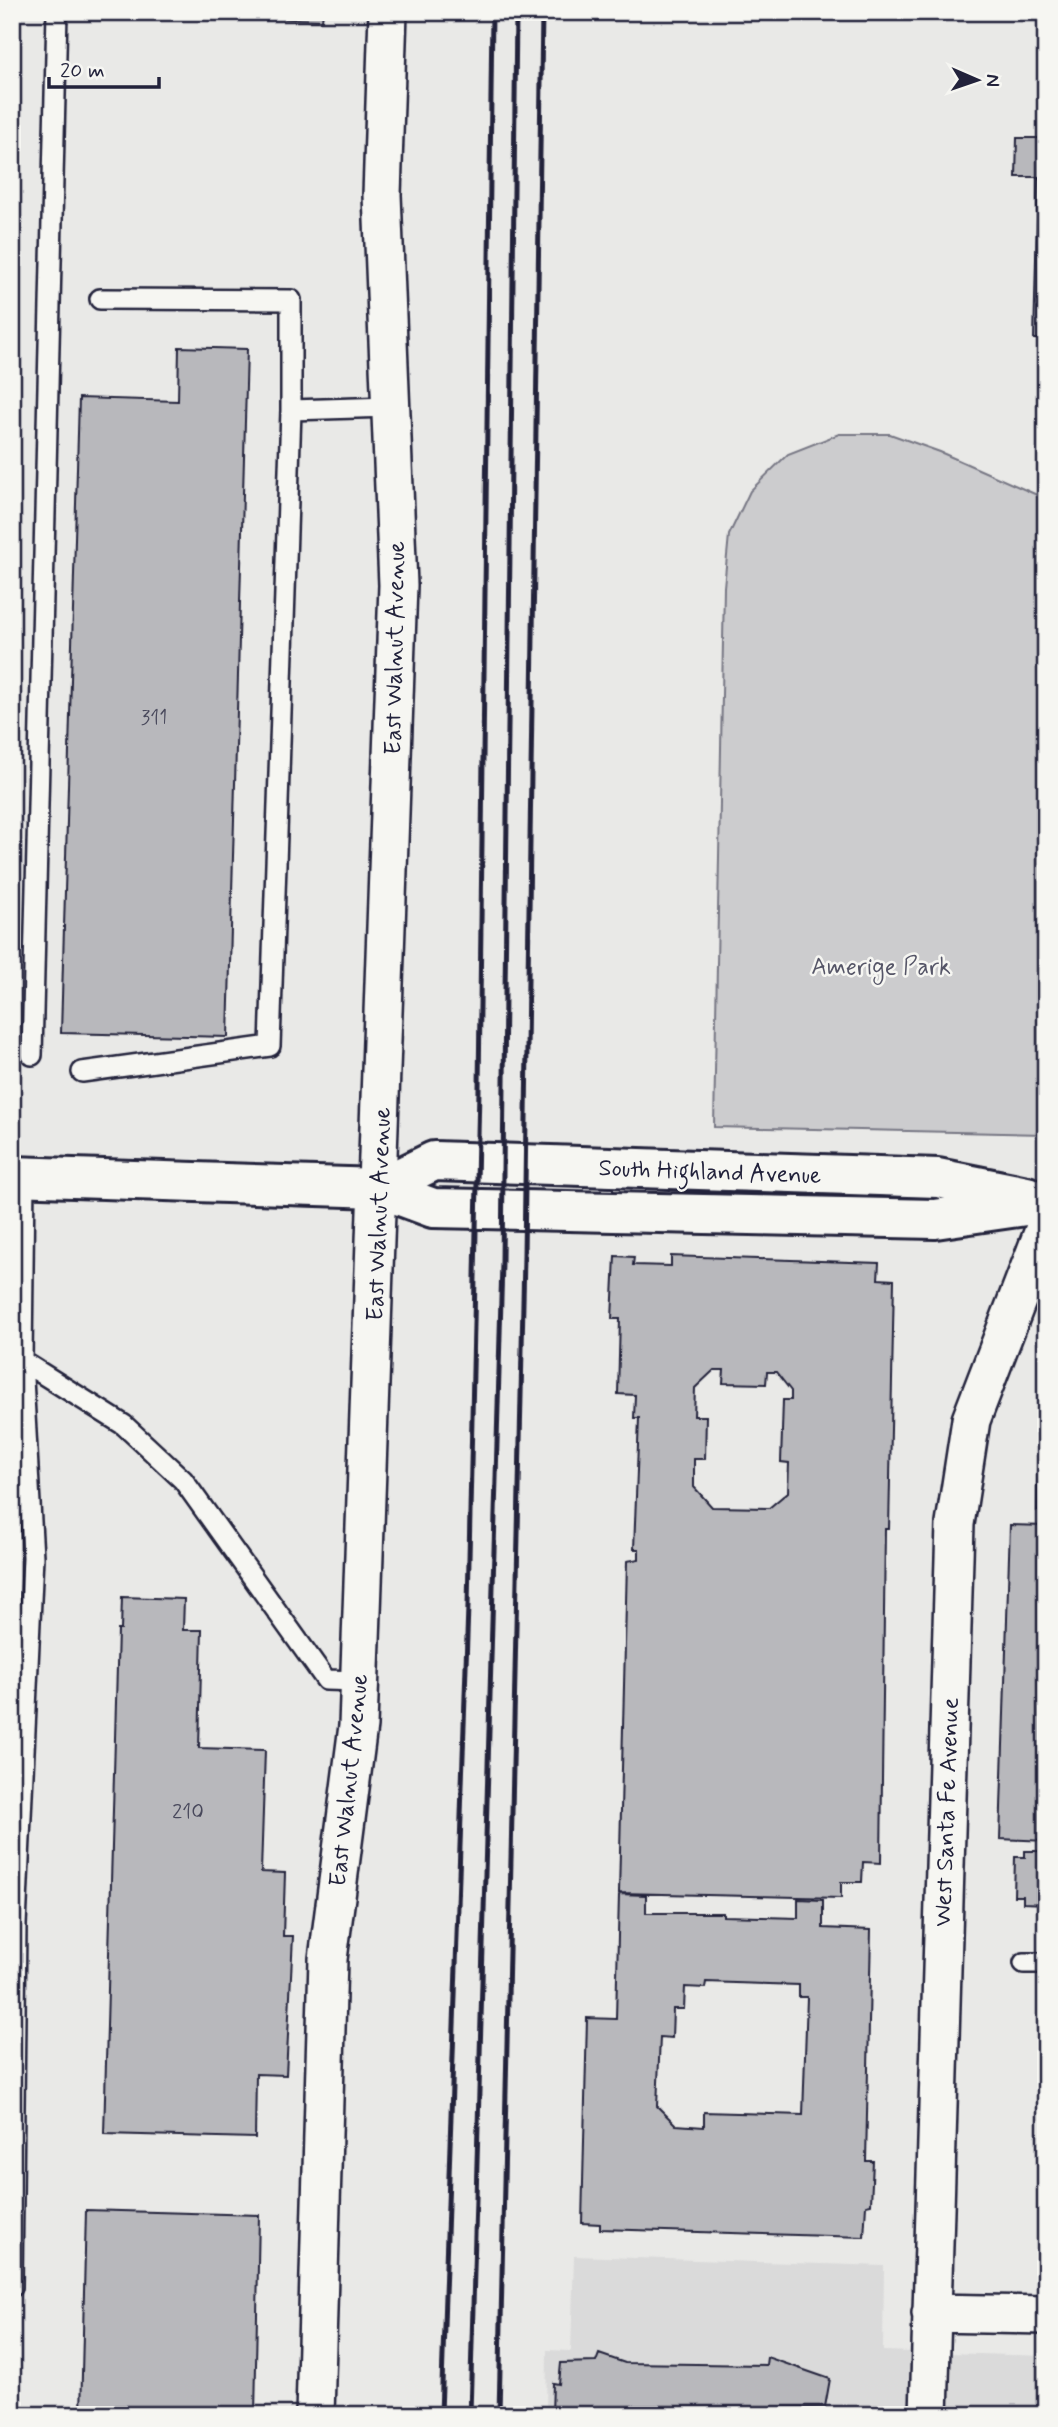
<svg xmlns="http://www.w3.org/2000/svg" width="1058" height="2427" font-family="Mynerve,sans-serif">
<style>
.built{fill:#dadada}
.green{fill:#ccccce;stroke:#777784;stroke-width:2}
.building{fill:#b8b8bc;stroke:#22223b;stroke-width:2;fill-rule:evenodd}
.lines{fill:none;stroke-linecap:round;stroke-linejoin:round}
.lane-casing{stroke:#22223b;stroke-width:24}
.street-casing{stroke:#22223b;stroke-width:42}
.secondary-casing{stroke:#22223b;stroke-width:44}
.lane{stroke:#f6f6f2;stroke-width:19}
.street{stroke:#f6f6f2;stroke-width:37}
.secondary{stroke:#f6f6f2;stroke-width:38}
.rail{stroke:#22223b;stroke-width:5}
.labels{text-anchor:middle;stroke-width:5;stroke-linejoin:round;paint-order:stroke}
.number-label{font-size:21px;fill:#48485b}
.street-label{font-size:24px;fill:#22223b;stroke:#f6f6f2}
.park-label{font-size:24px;fill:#555567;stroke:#f6f6f2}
</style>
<rect width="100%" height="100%" fill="#e9e9e7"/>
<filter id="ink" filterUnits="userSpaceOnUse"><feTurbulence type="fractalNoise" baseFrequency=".0143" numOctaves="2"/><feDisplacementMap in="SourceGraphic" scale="14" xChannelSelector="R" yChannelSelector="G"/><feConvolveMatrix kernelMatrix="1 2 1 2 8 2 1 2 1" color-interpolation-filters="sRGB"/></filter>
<g filter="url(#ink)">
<path class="built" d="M 574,2256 L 884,2266 L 883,2351 L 1046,2356 L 1046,2415 L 546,2415 L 547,2350 L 571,2351 Z"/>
<path class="green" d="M 839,434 L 890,434 L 940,452 L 1046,499 L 1046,1134 L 714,1127 L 724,587 L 729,535 L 750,491 L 788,454 Z"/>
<path class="building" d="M 87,12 L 323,12 L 322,20 Z
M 1000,12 L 1046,12 L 1046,16 L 1000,15 Z
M 1043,23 L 1046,23 L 1046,177 L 1016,177 L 1017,138 L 1042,138 Z
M 1038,179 L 1046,179 L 1046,339 L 1034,339 Z
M 179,347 L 247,349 L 228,1037 L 61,1033 L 79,398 L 178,401 Z
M 615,1256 L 634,1257 L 633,1265 L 671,1266 L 671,1256 L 879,1263 L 878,1279 L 894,1280 L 889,1529 L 885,1529 L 881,1863 L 863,1862 L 862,1882 L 841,1882 L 841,1898 L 619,1893 L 627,1561 L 639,1559 L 639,1549 L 634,1549 L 639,1418 L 634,1418 L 635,1395 L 618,1394 L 620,1319 L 612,1319 ZM 714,1370 L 724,1370 L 723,1383 L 766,1384 L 767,1372 L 776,1372 L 791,1391 L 791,1400 L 783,1400 L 781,1462 L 789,1463 L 788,1492 L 769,1508 L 712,1507 L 694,1487 L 694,1459 L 705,1459 L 706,1416 L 694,1416 L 695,1388 Z
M 1038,1465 L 1046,1465 L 1046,1511 L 1037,1511 Z
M 1010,1525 L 1046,1526 L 1046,1841 L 1000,1839 Z
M 122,1597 L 184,1599 L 183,1630 L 202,1630 L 199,1748 L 265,1750 L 261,1872 L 285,1873 L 283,1936 L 293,1936 L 286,2075 L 256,2074 L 255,2138 L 104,2134 L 118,1630 L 121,1630 Z
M 1025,1851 L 1046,1851 L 1046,1904 L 1023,1903 L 1023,1896 L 1014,1896 L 1015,1857 L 1025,1857 Z
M 619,1894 L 646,1895 L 646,1913 L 723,1913 L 723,1916 L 798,1918 L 798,1899 L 823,1900 L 823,1928 L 871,1930 L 866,2161 L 873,2161 L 871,2204 L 866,2205 L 864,2237 L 600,2229 L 600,2224 L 582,2223 L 587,2018 L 616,2019 ZM 706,1982 L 799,1985 L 799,1997 L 807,1997 L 803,2115 L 704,2112 L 704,2127 L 676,2125 L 657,2106 L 660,2037 L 672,2038 L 673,2009 L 684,2009 L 685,1987 L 705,1988 Z
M 86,2210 L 259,2215 L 255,2415 L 81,2415 Z
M 599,2354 L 625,2363 L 766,2365 L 767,2357 L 830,2379 L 825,2407 L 775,2408 L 775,2415 L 552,2415 L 553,2383 L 559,2384 L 561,2363 L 596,2362 Z"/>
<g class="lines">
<defs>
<path id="lane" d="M 100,299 L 291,300 L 291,410 L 390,407
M 32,1055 L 57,12
M 82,1072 L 270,1046 L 291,410
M 22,1361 L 124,1425 L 183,1480 L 326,1680 L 359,1681
M 1024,1963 L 1046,1963
M 12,2287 L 16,1925 L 33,1557 L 22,1361 L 24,1176"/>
<path id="street" d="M 931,2313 L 1046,2315
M 315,2415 L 328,1959 L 358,1726 L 398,585 L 382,195 L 388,12
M 929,2415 L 955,1524 L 971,1420 L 1046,1225"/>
<path id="secondary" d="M 12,1176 L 379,1188 L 433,1208 L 935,1219 L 1046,1203
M 379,1188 L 434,1161 L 938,1178 L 1027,1196"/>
</defs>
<use href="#lane" class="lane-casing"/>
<use href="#street" class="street-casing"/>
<use href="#secondary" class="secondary-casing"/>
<use href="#lane" class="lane"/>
<use href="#street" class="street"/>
<use href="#secondary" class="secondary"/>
<path class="rail" d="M 441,2415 L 468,1606 L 479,1089 L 492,12
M 470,2415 L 502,1262 L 516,12
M 499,2415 L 524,1256 L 542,12"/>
</g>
</g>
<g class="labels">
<g class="number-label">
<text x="154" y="724">311</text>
<text x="188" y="1818">210</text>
</g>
<g class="street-label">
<text transform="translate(394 648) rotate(-89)" y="8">East Walnut Avenue</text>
<text transform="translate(710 1171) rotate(2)" y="8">South Highland Avenue</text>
<text transform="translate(378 1214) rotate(-88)" y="8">East Walnut Avenue</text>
<text transform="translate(348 1780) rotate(-84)" y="8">East Walnut Avenue</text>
<text transform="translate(946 1812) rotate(-88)" y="8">West Santa Fe Avenue</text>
</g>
<g class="park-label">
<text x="881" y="974">Amerige Park</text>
</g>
</g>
<rect width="1058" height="2427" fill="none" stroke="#f6f6f2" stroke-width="42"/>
<rect x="21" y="21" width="1016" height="2385" fill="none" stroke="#22223b" stroke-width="2.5" filter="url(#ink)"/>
<g transform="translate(977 80) rotate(92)" stroke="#f6f6f2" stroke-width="5" paint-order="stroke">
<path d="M0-5L12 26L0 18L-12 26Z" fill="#22223b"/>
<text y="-10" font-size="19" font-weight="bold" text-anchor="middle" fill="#22223b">N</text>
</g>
<path d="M49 77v10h110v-10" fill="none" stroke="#22223b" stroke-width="3.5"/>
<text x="60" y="77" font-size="21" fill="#22223b" stroke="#f6f6f2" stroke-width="5" paint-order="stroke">20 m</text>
</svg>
